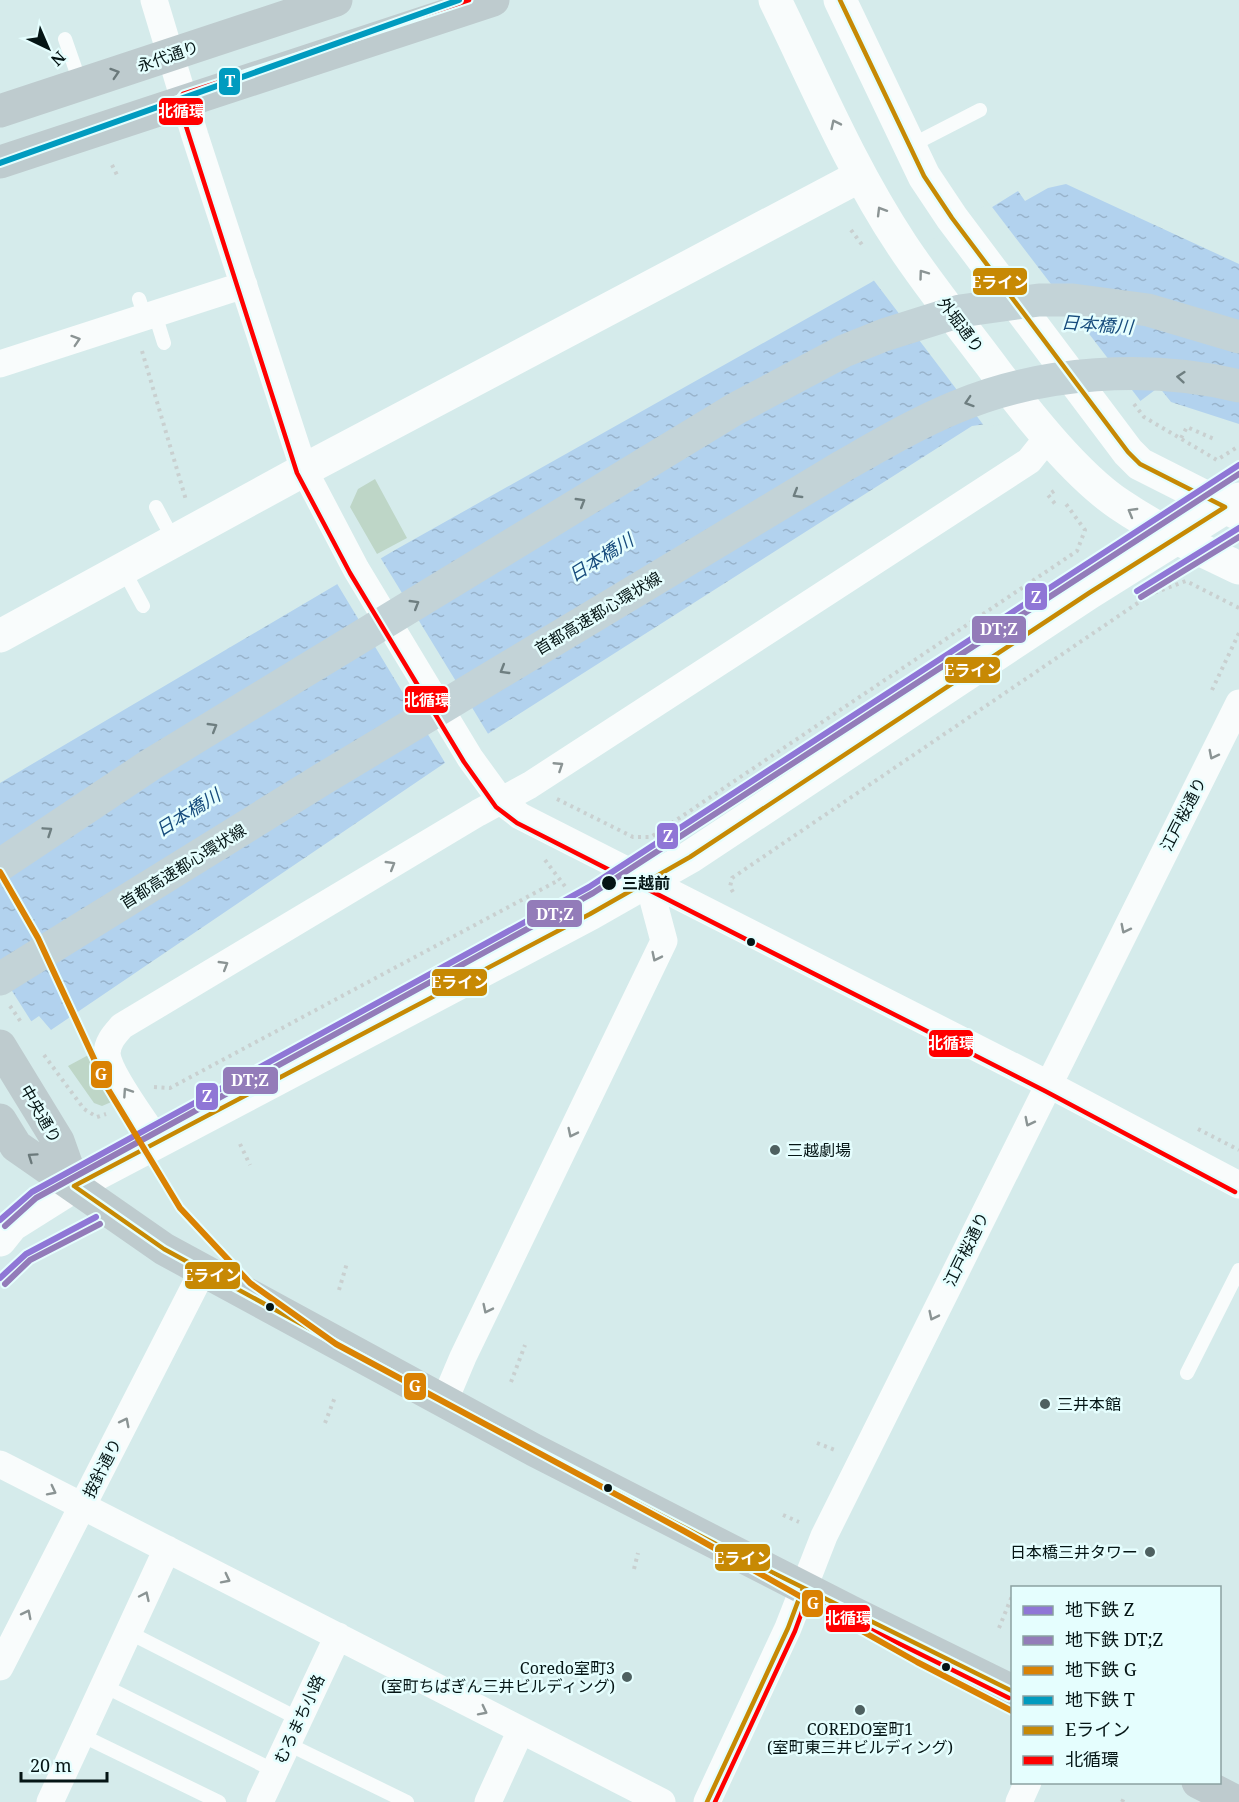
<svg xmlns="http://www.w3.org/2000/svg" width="1239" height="1802" font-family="'Noto Serif','Noto Sans JP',serif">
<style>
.green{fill:#bed6c7}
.water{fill:url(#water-ripples)}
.pier{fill:#d5ebeb}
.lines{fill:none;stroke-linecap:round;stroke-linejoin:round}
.path{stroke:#c9d0d0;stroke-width:4;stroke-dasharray:3 4.5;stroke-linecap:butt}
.service{stroke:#f9fcfc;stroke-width:14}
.minor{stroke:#f9fcfc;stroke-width:27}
.tertiary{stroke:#f9fcfc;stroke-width:33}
.secondary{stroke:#f9fcfc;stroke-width:33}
.trunk{stroke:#becbce;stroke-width:33}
.motorway{stroke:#c3d3d7;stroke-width:33}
.bus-1-casing{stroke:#e5fefe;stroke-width:9}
.bus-2-casing{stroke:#e5fefe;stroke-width:9}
.bus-1{stroke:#c78904;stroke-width:4.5}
.bus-2{stroke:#f00;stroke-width:4.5}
.metro-1-casing{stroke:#e5fefe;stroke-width:10}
.metro-2-casing{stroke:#e5fefe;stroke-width:10}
.metro-3-casing{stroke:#e5fefe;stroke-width:10}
.metro-4-casing{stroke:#e5fefe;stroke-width:10}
.metro-1{stroke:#8f76d6;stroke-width:6}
.metro-2{stroke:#937cb9;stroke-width:6}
.metro-3{stroke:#da8203;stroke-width:6}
.metro-4{stroke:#009bbf;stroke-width:6}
.oneway{stroke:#6b797b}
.oneway2{stroke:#8b9494}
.oneway3{stroke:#6e7e80}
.stop-dot{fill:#051515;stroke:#e5fefe;stroke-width:2}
.poi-dot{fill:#4e6060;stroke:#e5fefe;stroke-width:2}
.labels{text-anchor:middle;stroke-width:5;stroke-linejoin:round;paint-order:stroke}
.street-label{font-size:16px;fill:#051515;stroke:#e5fefe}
.stop-label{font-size:16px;font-weight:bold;fill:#051515;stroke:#e5fefe;text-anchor:start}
.poi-label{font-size:16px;fill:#051515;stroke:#e5fefe;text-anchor:start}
.water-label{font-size:18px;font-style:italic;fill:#174c7d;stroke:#e5fefe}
.line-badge{stroke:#e5fefe;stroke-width:2}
.badge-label{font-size:16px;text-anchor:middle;font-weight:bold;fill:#fff}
</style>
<defs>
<pattern id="water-ripples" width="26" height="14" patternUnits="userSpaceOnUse" patternTransform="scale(1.5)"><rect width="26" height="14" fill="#b2d2ee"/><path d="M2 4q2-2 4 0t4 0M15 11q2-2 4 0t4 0" fill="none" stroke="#98b3cb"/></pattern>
</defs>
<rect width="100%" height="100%" fill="#d5ebeb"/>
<path class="green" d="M 375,479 L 407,538 L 377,554 L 350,507 L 358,489 Z
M 94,1052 L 123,1097 L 102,1106 L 94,1103 L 68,1066 Z"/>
<path class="water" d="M 1066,184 L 1239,264 L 1239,424 L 1171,402 L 1159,387 L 1139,402 L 972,426 L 486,735 L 51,1030 L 39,1016 L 0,1043 L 0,783 L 395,550 L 870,283 L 1018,191 L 1025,201 L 1048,188 Z"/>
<path class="pier" d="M 989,203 L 1142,403 L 985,427 L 872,278 Z
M 380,557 L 490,737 L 447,766 L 336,582 Z
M 0,972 L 33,1024 L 0,1046 Z"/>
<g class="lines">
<path class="path" d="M 112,165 L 117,175
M 851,230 L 863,246
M 142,351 L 186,500
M 1134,404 L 1144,417 L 1217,460 L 1239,446
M 1181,438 L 1187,427 L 1214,439
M 1054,491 L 1048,495 L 1056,505
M 1212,690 L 1239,633
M 557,799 L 633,837 L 651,837 L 1077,551 L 1085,530 L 1066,504
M 545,860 L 567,889
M 733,892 L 730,887 L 732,878 L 1151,594 L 1186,581 L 1239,608
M 10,1006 L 21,1022
M 44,1055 L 84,1109 L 97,1117 L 106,1114
M 154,1087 L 170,1088 L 559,880
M 1198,1129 L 1239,1150
M 240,1144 L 250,1165
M 339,1290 L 347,1263
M 511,1382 L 525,1345
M 325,1423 L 335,1397
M 817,1443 L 835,1450
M 783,1515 L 799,1522
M 634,1569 L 638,1553
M 999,1628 L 1012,1596
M 1122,1802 L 1124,1798"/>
<path class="service" d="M 65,39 L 81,85
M 910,146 L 980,110
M 139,299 L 145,317
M 155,314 L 164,343
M 156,507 L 174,541
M 123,569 L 143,606
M 1187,1373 L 1239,1270
M 128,1632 L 299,1719
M 104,1686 L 275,1771
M 81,1735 L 219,1802
M 288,1744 L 407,1802"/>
<path class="minor" d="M 154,0 L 195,136 L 304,470 L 356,569 L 470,758 L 502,802 L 520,816 L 1048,1084 L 1239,1185
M 0,364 L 244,285
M 158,1142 C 146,1122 109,1075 107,1054 C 107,1042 115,1034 122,1026 L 478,813 L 530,785 L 1029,461 L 1049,436
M 444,1402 L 463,1357 L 664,941 L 648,881
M 0,1464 L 662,1802
M 0,1667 L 203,1270
M 50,1802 L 167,1549
M 260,1802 L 338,1636
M 488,1802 L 521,1730
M 707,1802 L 788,1628 L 824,1536 L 1239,703
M 1019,1802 L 1028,1782"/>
<path class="tertiary" d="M 0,636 L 304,470 L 860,176
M 0,1240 L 12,1225 L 74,1186 L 590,914 L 690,857 L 1089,593 L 1239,499"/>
<path class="secondary" d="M 775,0 C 815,82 851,168 902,245 C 931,289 965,330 996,372 C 1028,414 1076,475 1119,504 C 1157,530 1199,549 1239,568
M 840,0 L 924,176 L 952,218 L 1128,452 L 1140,464 L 1239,514"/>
<path class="trunk" d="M 0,111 L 336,0
M 0,162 L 493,0
M 0,1046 L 58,1141 L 74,1186
M 0,1120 L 16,1146 L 164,1249 L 534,1450 L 851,1612 L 1012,1691
M 1198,1782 L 1237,1802"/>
<path class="motorway" d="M 0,865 L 150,765 L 735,409 L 844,351 L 884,335 L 960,311 L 1039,300 L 1073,300 L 1148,310 L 1239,337
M 0,979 L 321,780 L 843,466 C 880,445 917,423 956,407 C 1041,371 1150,364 1239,386"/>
<defs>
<path id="bus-1" d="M 840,0 L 924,176 L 952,218 L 1128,452 L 1140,464 L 1225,507
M 1012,1691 L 737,1555 L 444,1402 L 164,1249 L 74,1186 L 590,914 L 690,857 L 1089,593 L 1225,507
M 707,1802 L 788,1628 L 803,1588"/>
<path id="bus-2" d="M 469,0 L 183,94 L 178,101 L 297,473 L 350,573 L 464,762 L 496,807 L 517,823 L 1045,1091 L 1235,1192
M 715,1802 L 795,1631 L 807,1598 L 1009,1698"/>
</defs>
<use href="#bus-1" class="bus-1-casing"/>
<use href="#bus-2" class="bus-2-casing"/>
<use href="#bus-1" class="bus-1"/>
<use href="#bus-2" class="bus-2"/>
<defs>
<path id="metro-1" d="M 1137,591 L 1239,528
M 0,1220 L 32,1192 L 589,887 L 1239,465
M 0,1278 L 26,1254 L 96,1217"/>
<path id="metro-2" d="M 1141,597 L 1239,537
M 5,1226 L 36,1198 L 593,893 L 1239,474
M 5,1284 L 30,1260 L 100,1224"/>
<path id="metro-3" d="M 0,872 L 38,938 L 108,1089 L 180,1208 L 250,1283 L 336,1344 L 684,1531 L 917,1662 L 1012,1711"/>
<path id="metro-4" d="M 0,163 L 459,0"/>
</defs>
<use href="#metro-1" class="metro-1-casing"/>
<use href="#metro-2" class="metro-2-casing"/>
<use href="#metro-3" class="metro-3-casing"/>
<use href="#metro-4" class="metro-4-casing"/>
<use href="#metro-1" class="metro-1"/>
<use href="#metro-2" class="metro-2"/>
<use href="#metro-3" class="metro-3"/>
<use href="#metro-4" class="metro-4"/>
</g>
<defs><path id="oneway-chevron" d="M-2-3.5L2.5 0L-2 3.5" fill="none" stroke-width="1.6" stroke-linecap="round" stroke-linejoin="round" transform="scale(1.5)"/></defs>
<g class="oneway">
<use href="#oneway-chevron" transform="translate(115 73) rotate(-18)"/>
<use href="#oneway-chevron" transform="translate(32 1157) rotate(-145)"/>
</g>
<g class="oneway2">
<use href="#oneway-chevron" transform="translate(835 124) rotate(-116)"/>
<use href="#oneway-chevron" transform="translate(881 211) rotate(-121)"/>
<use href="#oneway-chevron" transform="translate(923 274) rotate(-126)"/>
<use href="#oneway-chevron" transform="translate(76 340) rotate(-18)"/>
<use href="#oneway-chevron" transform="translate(1132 512) rotate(-150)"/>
<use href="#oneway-chevron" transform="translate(1213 755) rotate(117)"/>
<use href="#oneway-chevron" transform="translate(559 766) rotate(-33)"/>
<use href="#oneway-chevron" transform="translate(391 865) rotate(-31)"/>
<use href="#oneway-chevron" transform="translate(1125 929) rotate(117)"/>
<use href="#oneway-chevron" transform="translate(656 957) rotate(116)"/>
<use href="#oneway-chevron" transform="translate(224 965) rotate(-31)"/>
<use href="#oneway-chevron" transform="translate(127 1092) rotate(-124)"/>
<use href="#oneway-chevron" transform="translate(1029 1122) rotate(117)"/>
<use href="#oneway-chevron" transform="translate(572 1133) rotate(116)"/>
<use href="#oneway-chevron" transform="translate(487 1309) rotate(116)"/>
<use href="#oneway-chevron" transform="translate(933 1316) rotate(116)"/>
<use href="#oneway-chevron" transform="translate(125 1422) rotate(-63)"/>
<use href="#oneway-chevron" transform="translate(52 1491) rotate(27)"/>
<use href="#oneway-chevron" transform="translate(226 1579) rotate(27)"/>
<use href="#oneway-chevron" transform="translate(145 1596) rotate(-65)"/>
<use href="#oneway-chevron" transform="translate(27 1614) rotate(-63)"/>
<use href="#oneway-chevron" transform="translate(483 1711) rotate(27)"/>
</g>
<g class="oneway3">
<use href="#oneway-chevron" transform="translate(1181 377) rotate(-175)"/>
<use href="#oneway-chevron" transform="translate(969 402) rotate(162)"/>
<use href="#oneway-chevron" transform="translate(797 494) rotate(149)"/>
<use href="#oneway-chevron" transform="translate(581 502) rotate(-31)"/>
<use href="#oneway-chevron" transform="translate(415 604) rotate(-31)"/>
<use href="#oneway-chevron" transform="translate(504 670) rotate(149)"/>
<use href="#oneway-chevron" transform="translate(213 727) rotate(-31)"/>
<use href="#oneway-chevron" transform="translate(48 831) rotate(-34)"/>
</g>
<g class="stop-dot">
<circle cx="609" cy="883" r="8"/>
<circle cx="751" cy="942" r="5"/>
<circle cx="270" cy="1307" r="5"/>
<circle cx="608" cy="1488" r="5"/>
<circle cx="946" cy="1667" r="5"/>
</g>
<g class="poi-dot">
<circle cx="775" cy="1150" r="6"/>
<circle cx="1045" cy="1404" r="6"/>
<circle cx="1150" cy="1552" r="6"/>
<circle cx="627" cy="1677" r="6"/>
<circle cx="860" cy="1710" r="6"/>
</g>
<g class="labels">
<g class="street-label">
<text transform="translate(168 56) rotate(-19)" y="6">永代通り</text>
<text transform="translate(961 325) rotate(53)" y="6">外堀通り</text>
<text transform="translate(598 613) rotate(-31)" y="6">首都高速都心環状線</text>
<text transform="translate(1183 814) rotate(-63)" y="6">江戸桜通り</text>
<text transform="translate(183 866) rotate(-32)" y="6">首都高速都心環状線</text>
<text transform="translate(41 1114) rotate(60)" y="6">中央通り</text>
<text transform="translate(966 1249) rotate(-64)" y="6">江戸桜通り</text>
<text transform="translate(102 1468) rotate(-63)" y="6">按針通り</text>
<text transform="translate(299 1719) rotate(-65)" y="6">むろまち小路</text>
</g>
<g class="stop-label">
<text x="622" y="889">三越前</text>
</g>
<g class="poi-label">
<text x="787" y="1156">三越劇場</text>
<text x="1057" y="1410">三井本館</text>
<text x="1138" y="1558" text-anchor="end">日本橋三井タワー</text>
<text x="615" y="1674" text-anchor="end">Coredo室町3<tspan x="615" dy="18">(室町ちばぎん三井ビルディング)</tspan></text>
<text x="860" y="1735" text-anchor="middle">COREDO室町1<tspan x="860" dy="18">(室町東三井ビルディング)</tspan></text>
</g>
<g class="water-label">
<text transform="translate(1097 325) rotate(4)" y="6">日本橋川</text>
<text transform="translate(601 558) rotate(-32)" y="6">日本橋川</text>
<text transform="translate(188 813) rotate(-32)" y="6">日本橋川</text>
</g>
</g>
<g class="line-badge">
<rect x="218" y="67" width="23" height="29" rx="6" fill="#009bbf"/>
<rect x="158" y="97" width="46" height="29" rx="6" fill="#f00"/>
<rect x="972" y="267" width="56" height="29" rx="6" fill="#c78904"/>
<rect x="1024" y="582" width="24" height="29" rx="6" fill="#8f76d6"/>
<rect x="971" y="615" width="56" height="29" rx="6" fill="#937cb9"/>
<rect x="944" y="656" width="57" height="28" rx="6" fill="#c78904"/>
<rect x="404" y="685" width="45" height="29" rx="6" fill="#f00"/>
<rect x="656" y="822" width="23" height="28" rx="6" fill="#8f76d6"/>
<rect x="526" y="899" width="57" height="29" rx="6" fill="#937cb9"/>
<rect x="431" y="968" width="57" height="29" rx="6" fill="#c78904"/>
<rect x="928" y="1029" width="46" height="29" rx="6" fill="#f00"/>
<rect x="90" y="1060" width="23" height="29" rx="6" fill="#da8203"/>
<rect x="222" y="1066" width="57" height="29" rx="6" fill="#937cb9"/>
<rect x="195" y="1082" width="24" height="29" rx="6" fill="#8f76d6"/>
<rect x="184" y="1261" width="57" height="29" rx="6" fill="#c78904"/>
<rect x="403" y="1372" width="24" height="29" rx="6" fill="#da8203"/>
<rect x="714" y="1543" width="57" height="29" rx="6" fill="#c78904"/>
<rect x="801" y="1589" width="23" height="29" rx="6" fill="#da8203"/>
<rect x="825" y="1604" width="46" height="29" rx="6" fill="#f00"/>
</g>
<g class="badge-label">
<text x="230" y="87">T</text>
<text x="181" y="117">北循環</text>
<text x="1000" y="288">Eライン</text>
<text x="1036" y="603">Z</text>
<text x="999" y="635">DT;Z</text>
<text x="973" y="676">Eライン</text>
<text x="427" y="706">北循環</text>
<text x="668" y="842">Z</text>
<text x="555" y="920">DT;Z</text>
<text x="460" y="988">Eライン</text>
<text x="951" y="1049">北循環</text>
<text x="101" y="1080">G</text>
<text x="250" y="1086">DT;Z</text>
<text x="207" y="1102">Z</text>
<text x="212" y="1281">Eライン</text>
<text x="415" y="1392">G</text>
<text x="743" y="1564">Eライン</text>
<text x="813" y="1609">G</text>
<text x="848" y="1624">北循環</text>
</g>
<rect x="1011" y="1586" width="210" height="198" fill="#e5fefe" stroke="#8ba1a1" stroke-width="1.5"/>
<rect x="1023" y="1606" width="30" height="9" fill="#8f76d6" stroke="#8ba1a1" stroke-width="1.5"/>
<text x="1065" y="1616" font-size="18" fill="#051515">地下鉄 Z</text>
<rect x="1023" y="1636" width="30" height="9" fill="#937cb9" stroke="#8ba1a1" stroke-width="1.5"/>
<text x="1065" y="1646" font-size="18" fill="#051515">地下鉄 DT;Z</text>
<rect x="1023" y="1666" width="30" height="9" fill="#da8203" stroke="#8ba1a1" stroke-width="1.5"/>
<text x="1065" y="1676" font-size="18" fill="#051515">地下鉄 G</text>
<rect x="1023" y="1696" width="30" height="9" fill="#009bbf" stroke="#8ba1a1" stroke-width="1.5"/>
<text x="1065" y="1706" font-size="18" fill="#051515">地下鉄 T</text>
<rect x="1023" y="1726" width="30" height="9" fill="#c78904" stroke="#8ba1a1" stroke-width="1.5"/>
<text x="1065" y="1736" font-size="18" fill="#051515">Eライン</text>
<rect x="1023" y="1756" width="30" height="9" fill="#ff0000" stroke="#8ba1a1" stroke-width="1.5"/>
<text x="1065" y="1766" font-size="18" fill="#051515">北循環</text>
<g transform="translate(48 48) rotate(136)" stroke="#e5fefe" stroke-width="4.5" paint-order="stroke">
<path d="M0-4.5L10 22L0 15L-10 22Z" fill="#051515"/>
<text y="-9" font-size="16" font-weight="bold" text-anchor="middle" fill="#051515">N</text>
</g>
<path d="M21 1772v9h86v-9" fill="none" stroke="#051515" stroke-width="3"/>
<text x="30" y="1772" font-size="18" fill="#051515" stroke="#e5fefe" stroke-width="4.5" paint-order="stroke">20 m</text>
</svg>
